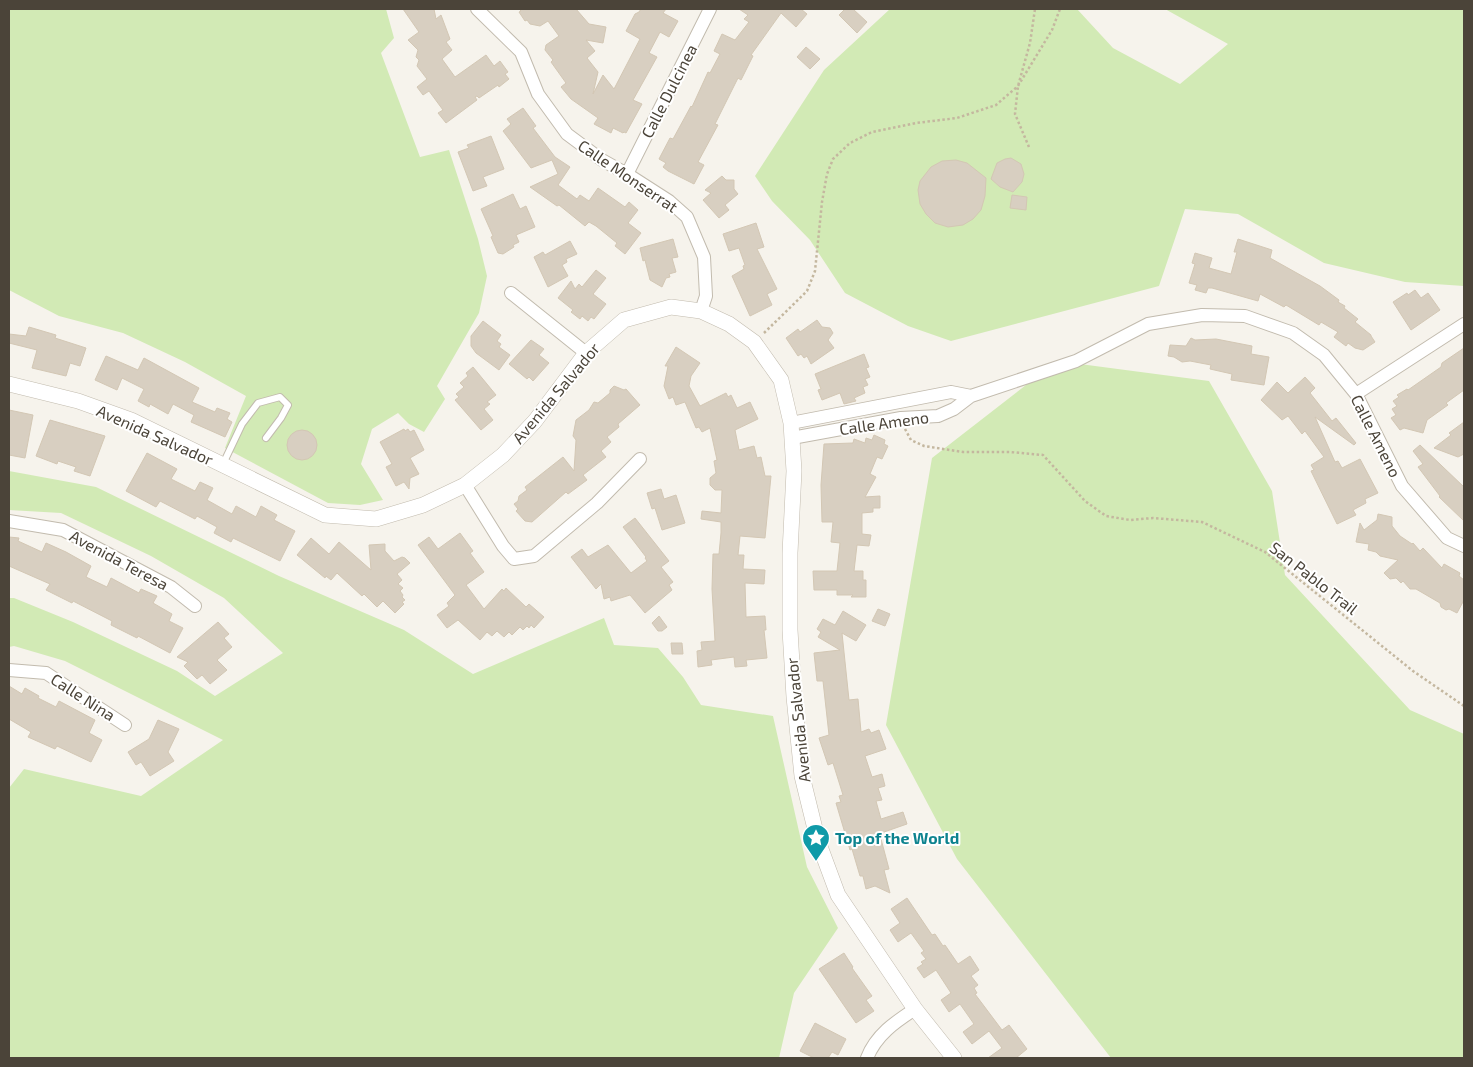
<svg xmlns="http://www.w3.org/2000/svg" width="1473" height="1067" font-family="'Exo 2',sans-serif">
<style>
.green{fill:#d2eab5}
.building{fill:#d8cfc1;stroke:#d3c7b4}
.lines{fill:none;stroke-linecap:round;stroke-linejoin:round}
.service-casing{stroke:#c2bbae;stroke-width:8}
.minor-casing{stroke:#c2bbae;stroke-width:14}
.tertiary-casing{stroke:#c2bbae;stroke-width:16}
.path{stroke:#c4b79f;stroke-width:2.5;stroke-dasharray:2.5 2.5;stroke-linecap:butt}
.service{stroke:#fff;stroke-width:6}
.minor{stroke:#fff;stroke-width:12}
.tertiary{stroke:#fff;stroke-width:15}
.labels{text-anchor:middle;stroke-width:4;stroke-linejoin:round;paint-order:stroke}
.street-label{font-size:16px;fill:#4b4439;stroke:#fff}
.culture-label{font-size:16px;font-weight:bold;fill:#0d838f;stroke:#fff;text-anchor:start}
</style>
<rect width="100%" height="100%" fill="#f6f3ec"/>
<path class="green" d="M 9,9 L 386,9 L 394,38 L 381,53 L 420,157 L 449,150 L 478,239 L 487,276 L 479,313 L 437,386 L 445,399 L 424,432 L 409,424 L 398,413 L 372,429 L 361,464 L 383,500 L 360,505 L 328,503 L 225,448 L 246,396 L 185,362 L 123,333 L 59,316 L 9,290 Z
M 890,9 L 1077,9 L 1113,48 L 1180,84 L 1228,44 L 1165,9 L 1464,9 L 1464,286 L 1405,282 L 1324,263 L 1238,214 L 1185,209 L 1159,286 L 951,341 L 908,326 L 845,293 L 810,240 L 772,201 L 755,176 L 824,70 Z
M 1057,361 L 1209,381 L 1272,491 L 1285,575 L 1410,710 L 1464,734 L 1464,1058 L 1111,1058 L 957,859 L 886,725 L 932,458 Z
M 9,471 L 96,487 L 279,576 L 404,630 L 473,674 L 604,618 L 614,645 L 658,648 L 683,677 L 701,705 L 773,716 L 807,867 L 838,928 L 794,993 L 779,1058 L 9,1058 L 9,788 L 24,769 L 141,796 L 223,740 L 65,661 L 14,646 L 9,647 L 9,598 L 14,598 L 73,622 L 177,671 L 215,696 L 283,653 L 224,598 L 151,556 L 61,513 L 9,510 Z"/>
<path class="building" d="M 403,9 L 434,9 L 436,19 L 441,15 L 450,39 L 446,42 L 452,50 L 442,59 L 455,77 L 486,55 L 494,66 L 500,61 L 508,72 L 505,74 L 509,79 L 499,87 L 498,85 L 479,98 L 477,96 L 475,97 L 477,100 L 446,123 L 438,113 L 443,110 L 429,91 L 423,95 L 417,87 L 427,79 L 417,66 L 419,60 L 416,57 L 418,50 L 408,40 L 419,32 Z
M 519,9 L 576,9 L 589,24 L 606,27 L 603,43 L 586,40 L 595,51 L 587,58 L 598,72 L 593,94 L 603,75 L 614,89 L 640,39 L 626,31 L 635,14 L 639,12 L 641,9 L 666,9 L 663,13 L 678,21 L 669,37 L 660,32 L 649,53 L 657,57 L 633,100 L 642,104 L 626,133 L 624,132 L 623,133 L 613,128 L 611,133 L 594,124 L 598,118 L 571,99 L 561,87 L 566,83 L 551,62 L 553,60 L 545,50 L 546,45 L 559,36 L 548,21 L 540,26 L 530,24 L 527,20 L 525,21 L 519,12 L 521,11 Z
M 739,9 L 801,9 L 807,14 L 796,27 L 781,13 L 751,55 L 753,56 L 741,80 L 738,78 L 715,124 L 718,125 L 698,162 L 704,165 L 694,184 L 668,171 L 663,167 L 666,163 L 659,159 L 670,138 L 673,139 L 691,106 L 692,107 L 708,72 L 710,73 L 720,54 L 714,51 L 722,34 L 735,40 L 749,22 L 744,19 L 748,15 Z
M 845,9 L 853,9 L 867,22 L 857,33 L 839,15 Z
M 806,47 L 820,59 L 810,69 L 797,57 Z
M 523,108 L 536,126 L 533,128 L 555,157 L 570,167 L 558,185 L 577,199 L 580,195 L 589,201 L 598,188 L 625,207 L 629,202 L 638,210 L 628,223 L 641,233 L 625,254 L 615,246 L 617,243 L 596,226 L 589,222 L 585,226 L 559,205 L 557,206 L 530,187 L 558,174 L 552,160 L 531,168 L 503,131 L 511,124 L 507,119 Z
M 491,136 L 504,169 L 483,177 L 487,186 L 473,191 L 458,152 L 469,148 L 467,145 Z
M 1011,158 L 1021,164 L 1024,174 L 1022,182 L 1013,192 L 1000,187 L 991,179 L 997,163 L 1005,159 Z
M 956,160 L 967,163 L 986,178 L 985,196 L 981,210 L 973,219 L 963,225 L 948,227 L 935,223 L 926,214 L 920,204 L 918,190 L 920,181 L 931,167 L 942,161 Z
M 722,176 L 726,180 L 734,180 L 734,189 L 738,194 L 725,205 L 729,210 L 719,218 L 703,200 L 711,193 L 705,190 Z
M 513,194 L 520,209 L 526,206 L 535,227 L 516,235 L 519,242 L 513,245 L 514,247 L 503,254 L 498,253 L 491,237 L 493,236 L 481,209 Z
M 1012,195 L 1027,197 L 1026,210 L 1010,208 Z
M 756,223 L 764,247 L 757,249 L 777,289 L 767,294 L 772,305 L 750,316 L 732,276 L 744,269 L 743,266 L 745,265 L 739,248 L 729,251 L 723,234 Z
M 673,239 L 678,257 L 672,258 L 676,272 L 669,274 L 670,277 L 666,278 L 662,287 L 650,280 L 645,260 L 643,261 L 640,248 Z
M 1238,239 L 1272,250 L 1270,258 L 1320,286 L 1339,300 L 1338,302 L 1345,306 L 1344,308 L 1358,319 L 1355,322 L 1371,335 L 1371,336 L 1375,342 L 1363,350 L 1355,348 L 1348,343 L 1346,346 L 1334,337 L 1338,332 L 1321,322 L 1319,325 L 1286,305 L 1284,307 L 1260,294 L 1258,301 L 1212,288 L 1208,288 L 1206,293 L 1195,290 L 1197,285 L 1189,283 L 1195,264 L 1192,263 L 1195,253 L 1212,258 L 1209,268 L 1231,274 L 1237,252 L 1234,252 Z
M 570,241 L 577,254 L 566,259 L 567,262 L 562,265 L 568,276 L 548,287 L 534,257 L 543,252 L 545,255 Z
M 596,270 L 606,278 L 593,294 L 606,304 L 594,319 L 591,317 L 588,321 L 582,316 L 580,319 L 571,312 L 573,310 L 558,298 L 571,281 L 575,289 L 579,284 L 582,287 Z
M 1415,290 L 1421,298 L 1428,293 L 1440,310 L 1411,330 L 1393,302 L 1407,293 L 1408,295 Z
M 817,320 L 822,327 L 830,328 L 833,333 L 828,340 L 834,348 L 811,364 L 807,356 L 804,358 L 801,354 L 798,356 L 786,338 L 798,329 L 800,332 Z
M 483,321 L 501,335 L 497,341 L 501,344 L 499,347 L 510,355 L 499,370 L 476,353 L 471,346 L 471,336 Z
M 29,327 L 56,335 L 55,338 L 86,348 L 80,366 L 70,363 L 66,376 L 32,368 L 37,350 L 9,343 L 9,334 L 26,336 Z
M 1191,338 L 1195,340 L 1216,339 L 1252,346 L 1251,354 L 1269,357 L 1264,385 L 1231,380 L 1232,374 L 1210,369 L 1211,365 L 1190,361 L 1182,362 L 1174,357 L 1168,356 L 1170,345 L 1186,346 Z
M 531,340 L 544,349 L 539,355 L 549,363 L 533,381 L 529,377 L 527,379 L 509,364 Z
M 676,347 L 700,363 L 691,376 L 689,386 L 700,406 L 726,393 L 728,397 L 731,395 L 737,408 L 750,402 L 758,419 L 735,430 L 739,450 L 754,446 L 757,458 L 761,457 L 765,476 L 771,476 L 765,538 L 740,536 L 738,555 L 744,555 L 743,569 L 765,570 L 764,584 L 745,583 L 746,617 L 765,616 L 766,630 L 764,630 L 767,658 L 746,660 L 747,666 L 735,667 L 734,657 L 711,660 L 712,665 L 698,667 L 697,651 L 702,650 L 701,642 L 715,641 L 712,589 L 713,554 L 719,554 L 721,533 L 721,522 L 701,519 L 702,511 L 721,513 L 722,490 L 715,490 L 710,485 L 710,478 L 716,473 L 714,461 L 717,460 L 710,428 L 702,432 L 699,427 L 696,428 L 685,402 L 676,405 L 673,397 L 669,399 L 664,386 L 668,366 L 665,366 Z
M 1464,348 L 1464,390 L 1446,403 L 1448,405 L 1427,420 L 1423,433 L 1404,428 L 1400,430 L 1391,418 L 1396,415 L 1392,409 L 1397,406 L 1393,401 L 1399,397 L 1397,395 L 1407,389 L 1408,390 L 1441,367 L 1442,363 Z
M 864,354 L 869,367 L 866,368 L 870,377 L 865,379 L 868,385 L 863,387 L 865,393 L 854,398 L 856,401 L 844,404 L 840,393 L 822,400 L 818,390 L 821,389 L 815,374 Z
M 106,356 L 138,370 L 144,358 L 199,388 L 192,402 L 215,412 L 217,408 L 230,413 L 227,419 L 232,422 L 225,437 L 191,422 L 194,415 L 173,404 L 168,414 L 150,404 L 149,407 L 138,401 L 144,389 L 122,378 L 117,390 L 95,380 Z
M 473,367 L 496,395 L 487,402 L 490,404 L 484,409 L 493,420 L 481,430 L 455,400 L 459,397 L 456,394 L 464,387 L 460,383 L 468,376 L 466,373 Z
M 1305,377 L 1315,388 L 1310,393 L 1332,421 L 1336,418 L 1356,443 L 1354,445 L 1315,417 L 1335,462 L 1338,461 L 1342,468 L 1360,459 L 1378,493 L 1365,499 L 1366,503 L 1353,510 L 1356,515 L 1337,524 L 1311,471 L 1314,470 L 1311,465 L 1324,457 L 1305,431 L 1302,434 L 1288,416 L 1282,420 L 1261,400 L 1277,382 L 1288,393 Z
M 614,386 L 624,390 L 626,389 L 640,405 L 618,424 L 619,427 L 607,437 L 611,442 L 601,451 L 606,457 L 583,475 L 587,480 L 568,494 L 566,492 L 532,522 L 525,521 L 516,511 L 518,509 L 514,504 L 518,501 L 519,496 L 527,490 L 525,487 L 563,457 L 574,471 L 576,440 L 573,436 L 576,420 L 589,410 L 594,402 L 598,403 L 610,393 L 610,390 Z
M 9,410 L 33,415 L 25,458 L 9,455 Z
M 50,420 L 105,436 L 90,476 L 74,471 L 76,467 L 58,461 L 57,464 L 36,456 Z
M 1464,422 L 1464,454 L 1458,457 L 1434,448 L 1451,435 L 1449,433 Z
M 404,429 L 405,431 L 408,429 L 410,432 L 414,430 L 424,450 L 410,458 L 419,474 L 410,478 L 409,489 L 404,482 L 396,486 L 386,467 L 392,464 L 380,442 Z
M287 445a15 15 0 1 1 30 0a15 15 0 1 1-30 0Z
M 874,435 L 885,440 L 884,444 L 888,446 L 882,459 L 877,457 L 870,474 L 876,477 L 865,497 L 880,496 L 880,508 L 873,508 L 873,512 L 862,513 L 862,534 L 871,535 L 869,546 L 857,545 L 854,571 L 863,571 L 863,580 L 866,580 L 866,597 L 851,597 L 853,595 L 837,595 L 837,590 L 814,590 L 813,571 L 837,571 L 840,543 L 831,542 L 833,522 L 822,522 L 821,485 L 824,444 L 853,443 L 854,439 L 865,443 L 866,438 L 872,440 Z
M 1420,445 L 1464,487 L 1464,521 L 1439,497 L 1440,496 L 1418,467 L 1423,464 L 1413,451 Z
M 147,453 L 177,469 L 171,479 L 195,491 L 200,482 L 213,488 L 207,500 L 232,514 L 236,506 L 256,517 L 261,506 L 277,515 L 274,520 L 295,531 L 280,561 L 233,538 L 231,542 L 214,533 L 217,527 L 197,516 L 195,519 L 160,501 L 156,507 L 126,491 Z
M 661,489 L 664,499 L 676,495 L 685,523 L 662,530 L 655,508 L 652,509 L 647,493 Z
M 1378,514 L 1392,517 L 1392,526 L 1400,536 L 1412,544 L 1413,543 L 1420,551 L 1423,548 L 1442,568 L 1444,564 L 1460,573 L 1459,576 L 1464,580 L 1464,600 L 1457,613 L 1449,609 L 1446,610 L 1441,607 L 1440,603 L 1416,589 L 1410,589 L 1403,581 L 1401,583 L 1396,578 L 1390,579 L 1384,573 L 1398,560 L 1380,556 L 1376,552 L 1368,550 L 1369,544 L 1356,542 L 1360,523 L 1364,530 L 1377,520 Z
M 635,518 L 669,561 L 661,567 L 673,582 L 669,585 L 672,590 L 645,613 L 630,595 L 611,601 L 610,597 L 604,599 L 601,584 L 596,589 L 571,557 L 582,549 L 588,557 L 608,545 L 631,573 L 647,561 L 645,558 L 646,557 L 623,527 Z
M 460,533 L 473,551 L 470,553 L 484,572 L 466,585 L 484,609 L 502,589 L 504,591 L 506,588 L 526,607 L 529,604 L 544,617 L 534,628 L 531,625 L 529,628 L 527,626 L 523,630 L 520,627 L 512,635 L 509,632 L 504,637 L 497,631 L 492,636 L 487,632 L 480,640 L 458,620 L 447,628 L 437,615 L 449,606 L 447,603 L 455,595 L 418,545 L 429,537 L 438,549 Z
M 9,537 L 19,538 L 18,541 L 42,552 L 46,543 L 66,552 L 91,566 L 86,577 L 107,587 L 111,578 L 139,593 L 141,589 L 157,596 L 153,603 L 172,614 L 169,621 L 183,628 L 170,653 L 138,636 L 137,638 L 111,625 L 112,621 L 73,601 L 72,603 L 46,590 L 50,584 L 9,566 Z
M 311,538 L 329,554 L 339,542 L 371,570 L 369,545 L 385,544 L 385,551 L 394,561 L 402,557 L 405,558 L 410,563 L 397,574 L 402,580 L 398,584 L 403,588 L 400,591 L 403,595 L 402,597 L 405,600 L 402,602 L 404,604 L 395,613 L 383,601 L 377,607 L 364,594 L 362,596 L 337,573 L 331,580 L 326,576 L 325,578 L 297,555 Z
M 878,609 L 890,614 L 885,626 L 872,621 Z
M 843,611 L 866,625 L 856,641 L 842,633 L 849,700 L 858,699 L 861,732 L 869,729 L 871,733 L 879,730 L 886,749 L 865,756 L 872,777 L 882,774 L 885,786 L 878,788 L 882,800 L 876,801 L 881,819 L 903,812 L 907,824 L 884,832 L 886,837 L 881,839 L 889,869 L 884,870 L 890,893 L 875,886 L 866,889 L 863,876 L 860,876 L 852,849 L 850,850 L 836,803 L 841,802 L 839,796 L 843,795 L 833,763 L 828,765 L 819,738 L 829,735 L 823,681 L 817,681 L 814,653 L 840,650 L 818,637 L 821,632 L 817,629 L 823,619 L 835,625 Z
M 659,616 L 667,627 L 662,631 L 658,631 L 652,623 Z
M 218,622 L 229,634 L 224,638 L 232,647 L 217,660 L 227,670 L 210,684 L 202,675 L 197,679 L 184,666 L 188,662 L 177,657 Z
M 671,643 L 682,643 L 683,654 L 672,654 Z
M 9,686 L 22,694 L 25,688 L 39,696 L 38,698 L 56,707 L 59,701 L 95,720 L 89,733 L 102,740 L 91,762 L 57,746 L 55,749 L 28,737 L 31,732 L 9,719 Z
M 158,720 L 179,729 L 168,752 L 174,761 L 150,776 L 141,762 L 136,765 L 128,752 L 149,739 Z
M 907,898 L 932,935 L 935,934 L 943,946 L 945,945 L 958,964 L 970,956 L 979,970 L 971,976 L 978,985 L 974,988 L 977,993 L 975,994 L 1002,1030 L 1009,1025 L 1027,1049 L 1016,1058 L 988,1058 L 1002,1048 L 989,1031 L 972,1044 L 963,1032 L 974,1024 L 960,1004 L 949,1012 L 941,1000 L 951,993 L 936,970 L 924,978 L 917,968 L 923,964 L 921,962 L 926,959 L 921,953 L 924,951 L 911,933 L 898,942 L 890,930 L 900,923 L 891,909 Z
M 844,953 L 853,967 L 852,968 L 872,996 L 866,1000 L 874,1011 L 856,1023 L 819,969 Z
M 815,1023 L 846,1039 L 838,1055 L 832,1052 L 828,1058 L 814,1058 L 800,1051 Z"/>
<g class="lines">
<defs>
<path id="service" d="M 223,464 L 242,424 L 258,403 L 280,397 L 288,405 L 281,418 L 266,438"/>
<path id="minor" d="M 477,9 L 521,52 L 538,94 L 567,134 L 602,160 L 627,174 L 669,201 L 687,217 L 704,257 L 706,296 L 701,311
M 627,174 L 710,9
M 511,293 L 586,353
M 1356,394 L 1464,324
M 791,423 L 951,392 L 971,396
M 792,438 L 901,418 L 938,416 L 954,409 L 971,396 L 1076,361 L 1148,324 L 1202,315 L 1245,316 L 1293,333 L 1324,355 L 1356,394 L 1402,486 L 1447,538 L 1464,546
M 465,485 L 503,546 L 514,559 L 534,556 L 597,503 L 640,459
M 9,521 L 63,530 L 171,587 L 195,606
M 9,670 L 46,673 L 125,725
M 867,1058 C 876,1035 895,1022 915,1009"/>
<path id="tertiary" d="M 9,384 L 78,401 L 131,420 L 325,515 L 376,519 L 423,505 L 465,485 L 503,455 L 535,421 L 586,353 L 624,320 L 671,307 L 701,311 L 729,324 L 754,342 L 781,380 L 791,423 L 794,471 L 790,553 L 790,630 L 794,697 L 802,776 L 818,841 L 838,895 L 915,1009 L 954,1058"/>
</defs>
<use href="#service" class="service-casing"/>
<use href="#minor" class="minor-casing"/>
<use href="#tertiary" class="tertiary-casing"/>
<path class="path" d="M 1029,147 L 1015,114 L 1018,86 L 1030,43 L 1035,9
M 764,333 L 807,291 L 815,271 L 822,202 L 827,174 L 833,159 L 850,143 L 872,132 L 916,123 L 957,118 L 996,105 L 1018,86 L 1052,30 L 1060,9
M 905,429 L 911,440 L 924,446 L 963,452 L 1010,452 L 1043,455 L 1085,501 L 1106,516 L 1130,520 L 1153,518 L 1202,522 L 1265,552 L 1413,671 L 1464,706"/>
<use href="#service" class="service"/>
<use href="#minor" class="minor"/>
<use href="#tertiary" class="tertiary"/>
</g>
<defs>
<symbol id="sight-pin" viewBox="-11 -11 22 30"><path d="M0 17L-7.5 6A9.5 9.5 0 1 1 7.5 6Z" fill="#0f9aa8" stroke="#fff"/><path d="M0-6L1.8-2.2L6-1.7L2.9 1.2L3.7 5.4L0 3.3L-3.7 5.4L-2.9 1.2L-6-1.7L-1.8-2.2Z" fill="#fff"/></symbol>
</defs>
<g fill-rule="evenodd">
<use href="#sight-pin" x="800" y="822" width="32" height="43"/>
</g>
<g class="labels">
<g class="street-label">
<text transform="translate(669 91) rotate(-63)" y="6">Calle Dulcinea</text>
<text transform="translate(628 176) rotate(34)" y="6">Calle Monserrat</text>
<text transform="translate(556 393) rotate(-50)" y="6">Avenida Salvador</text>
<text transform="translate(884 423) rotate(-8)" y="6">Calle Ameno</text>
<text transform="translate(155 435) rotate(24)" y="6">Avenida Salvador</text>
<text transform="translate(1376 436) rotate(63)" y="6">Calle Ameno</text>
<text transform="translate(119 560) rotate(28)" y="6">Avenida Teresa</text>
<text transform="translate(1314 578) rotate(38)" y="6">San Pablo Trail</text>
<text transform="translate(83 697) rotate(33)" y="6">Calle Nina</text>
<text transform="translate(798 720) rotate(-96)" y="6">Avenida Salvador</text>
</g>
<g class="culture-label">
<text x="835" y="844">Top of the World</text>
</g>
</g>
<rect width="1473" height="1067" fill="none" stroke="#4b4439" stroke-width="20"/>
</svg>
